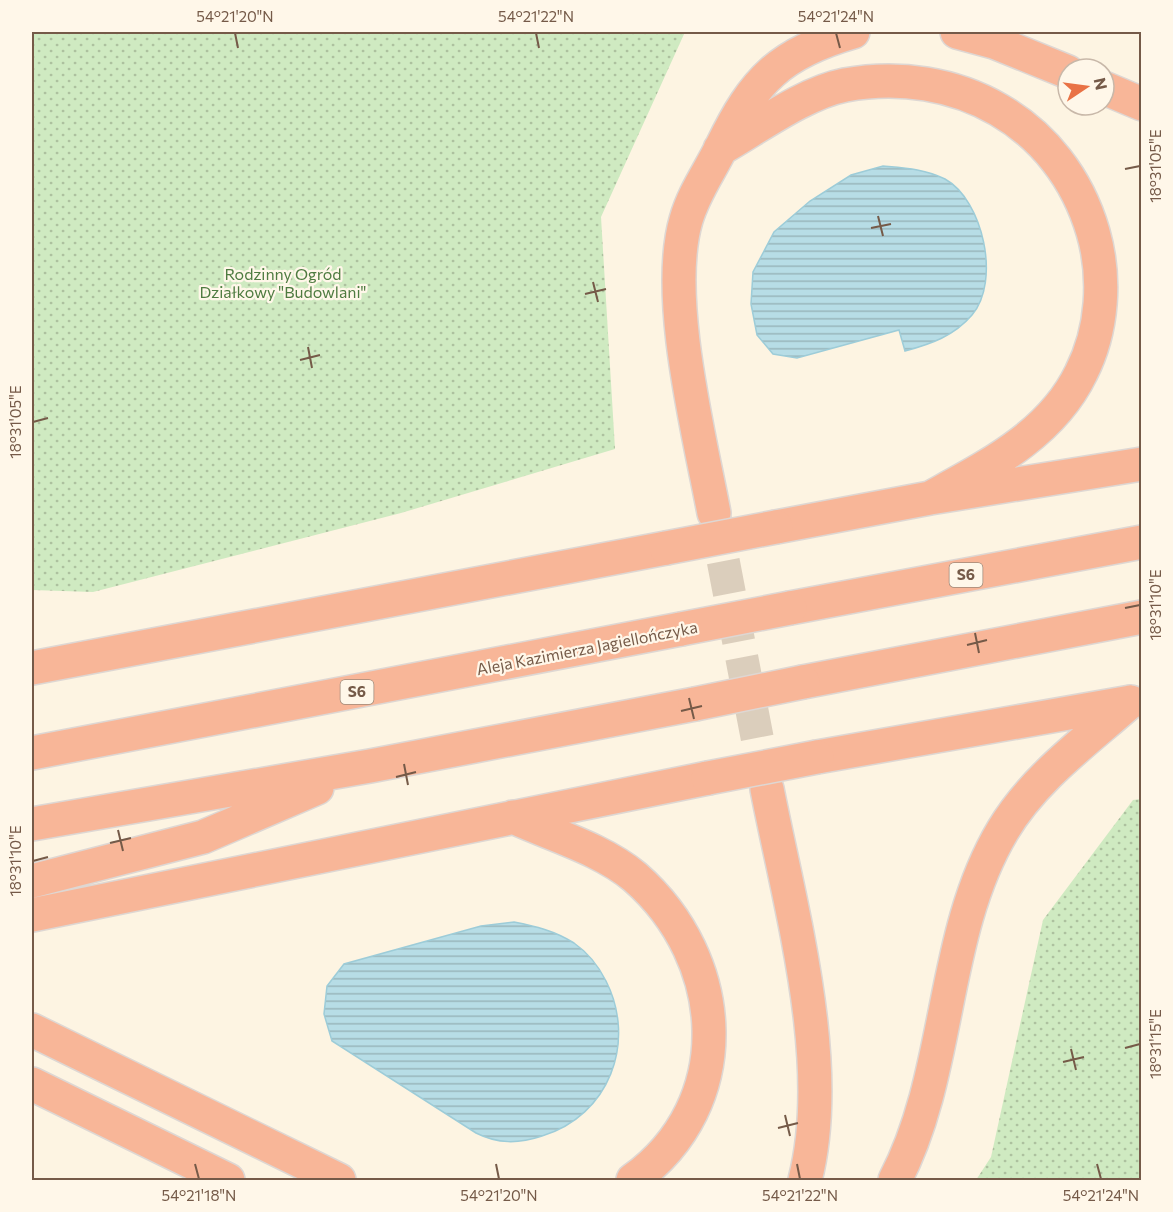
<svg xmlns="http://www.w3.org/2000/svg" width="1173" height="1212" font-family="Commissioner,sans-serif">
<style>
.grass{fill:url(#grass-dots)}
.water{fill:url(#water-rules);stroke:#9dccd8;stroke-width:1.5}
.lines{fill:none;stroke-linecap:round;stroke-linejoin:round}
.highway-tunnel{stroke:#dbcebc;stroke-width:33;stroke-dasharray:33 16;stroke-linecap:butt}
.highway-casing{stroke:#ded7d3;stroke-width:36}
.highway{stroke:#f8b698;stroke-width:33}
.highway-bridge-casing{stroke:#ded7d3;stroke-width:36;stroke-linecap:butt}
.highway-bridge{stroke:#f8b698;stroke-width:33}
.ticks{fill:none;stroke:#755a48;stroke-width:2}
.labels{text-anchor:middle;stroke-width:4.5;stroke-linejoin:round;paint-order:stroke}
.shield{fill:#fff7e9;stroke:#9e8978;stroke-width:1.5}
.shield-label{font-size:15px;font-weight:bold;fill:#755a48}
.park-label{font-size:16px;fill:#4e7b40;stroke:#fff7e9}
.street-label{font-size:16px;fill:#755a48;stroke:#fff7e9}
.neatline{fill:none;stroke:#755a48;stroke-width:2}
.ticks-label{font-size:15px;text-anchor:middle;fill:#755a48}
</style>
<defs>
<pattern id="grass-dots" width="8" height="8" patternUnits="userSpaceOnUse" patternTransform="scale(1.5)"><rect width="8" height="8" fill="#cfeac1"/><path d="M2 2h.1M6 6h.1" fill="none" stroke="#adc19f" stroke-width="1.8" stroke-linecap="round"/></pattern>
<pattern id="water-rules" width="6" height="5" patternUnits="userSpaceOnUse" patternTransform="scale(1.5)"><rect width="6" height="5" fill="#b7dde6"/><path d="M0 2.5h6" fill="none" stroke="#99b6bc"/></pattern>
</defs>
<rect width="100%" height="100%" fill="#fdf4e2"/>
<path class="grass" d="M 32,32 L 685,32 L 601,217 L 615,449 L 401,513 L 93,592 L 32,590 Z
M 1141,799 L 1141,1180 L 976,1180 L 991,1157 L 1043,920 L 1133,800 Z"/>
<path class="water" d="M 883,166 C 905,168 925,169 945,179 C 983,200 1001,281 972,315 C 954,336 931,344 905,351 L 899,330 L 797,358 L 773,354 L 757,335 L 751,304 L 753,272 L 774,232 L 810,201 L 851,175 Z
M 514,922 C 535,926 555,931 574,943 C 587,952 599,967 606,981 C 637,1042 609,1116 542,1136 C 518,1144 498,1144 476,1133 L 332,1041 L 324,1014 L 327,986 L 344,964 L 481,926 Z"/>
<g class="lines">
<path class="highway-tunnel" d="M 714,513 L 767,789"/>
<defs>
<path id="highway" d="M 957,32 L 994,42 L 1068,72
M 1104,88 L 1142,104
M 720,149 C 757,128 804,93 845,85 C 956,65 1061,122 1093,232 C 1106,277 1103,330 1081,373 C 1051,435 988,466 930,498
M 714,513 C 699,434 664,296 686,220 C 694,192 710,171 722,146 C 754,80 780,53 853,32
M 776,527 L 930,498 L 1142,464
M 790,608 L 1142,542
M 32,668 L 666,548
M 803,682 L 1142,617
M 32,753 L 681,629
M 817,757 L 1131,702
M 767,789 C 790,907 835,1063 805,1180
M 513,817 C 552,835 602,849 635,877 C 729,959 739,1104 633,1180
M 32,824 L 370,766 L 695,704
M 32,881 L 203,837 L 317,788
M 32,915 L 708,778
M 32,1030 L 339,1180
M 32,1084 L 228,1180
M 895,1180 C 952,1071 940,935 1003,830 C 1034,778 1086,741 1130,702"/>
</defs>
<use href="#highway" class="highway-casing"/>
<use href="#highway" class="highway"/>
<defs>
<path id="highway-bridge" d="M 666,548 L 776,527
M 681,629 L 790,608
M 695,704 L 803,682
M 708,778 L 817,757"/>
</defs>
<use href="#highway-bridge" class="highway-bridge-casing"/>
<use href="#highway-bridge" class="highway-bridge"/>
</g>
<path class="ticks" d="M 235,33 L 238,48M 536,33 L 539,48M 836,33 L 840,48M 1125,169 L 1140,166M 878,216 L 883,236M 871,228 L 891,224M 593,282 L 598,302M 585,294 L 606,289M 308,347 L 312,368M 300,360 L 320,355M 33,422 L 48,418M 1125,608 L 1140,605M 975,633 L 979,653M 967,645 L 987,640M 689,698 L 694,719M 681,711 L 702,706M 404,764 L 408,785M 396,777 L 416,772M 118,830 L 123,851M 110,843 L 131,838M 33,861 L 48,857M 1125,1048 L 1140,1044M 1071,1049 L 1076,1070M 1063,1062 L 1084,1057M 785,1115 L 790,1136M 778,1128 L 798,1123M 195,1164 L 199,1179M 496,1164 L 499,1179M 797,1164 L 800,1179M 1097,1164 L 1101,1179"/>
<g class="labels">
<g class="shield">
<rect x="949.5" y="563" width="33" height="24" rx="4.5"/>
<rect x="340.5" y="680" width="33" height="24" rx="4.5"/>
</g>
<g class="shield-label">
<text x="966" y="580">S6</text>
<text x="357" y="697">S6</text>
</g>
<g class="park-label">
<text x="283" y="280">Rodzinny Ogród<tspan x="283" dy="18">Działkowy "Budowlani"</tspan></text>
</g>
<g class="street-label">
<text transform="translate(587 648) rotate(-11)" y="6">Aleja Kazimierza Jagiellończyka</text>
</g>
</g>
<rect width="1173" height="1212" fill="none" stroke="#fff7e9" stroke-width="66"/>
<g transform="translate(1086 87) rotate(77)"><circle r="28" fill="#fff7e9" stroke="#c8b8a9" stroke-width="1.5"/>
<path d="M0-4.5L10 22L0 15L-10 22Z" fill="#e97245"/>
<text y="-9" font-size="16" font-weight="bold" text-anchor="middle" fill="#755a48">N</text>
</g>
<rect x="33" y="33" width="1107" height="1146" class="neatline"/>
<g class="ticks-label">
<text x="235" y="22">54°21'20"N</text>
<text x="536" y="22">54°21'22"N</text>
<text x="836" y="22">54°21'24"N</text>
<text transform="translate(1156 166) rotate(-90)" y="5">18°31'05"E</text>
<text transform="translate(16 422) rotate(-90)" y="5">18°31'05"E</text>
<text transform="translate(1156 605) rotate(-90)" y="5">18°31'10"E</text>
<text transform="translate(16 861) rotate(-90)" y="5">18°31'10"E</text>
<text transform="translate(1156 1044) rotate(-90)" y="5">18°31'15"E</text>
<text x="199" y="1201">54°21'18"N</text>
<text x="499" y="1201">54°21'20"N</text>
<text x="800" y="1201">54°21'22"N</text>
<text x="1101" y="1201">54°21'24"N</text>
</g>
</svg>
